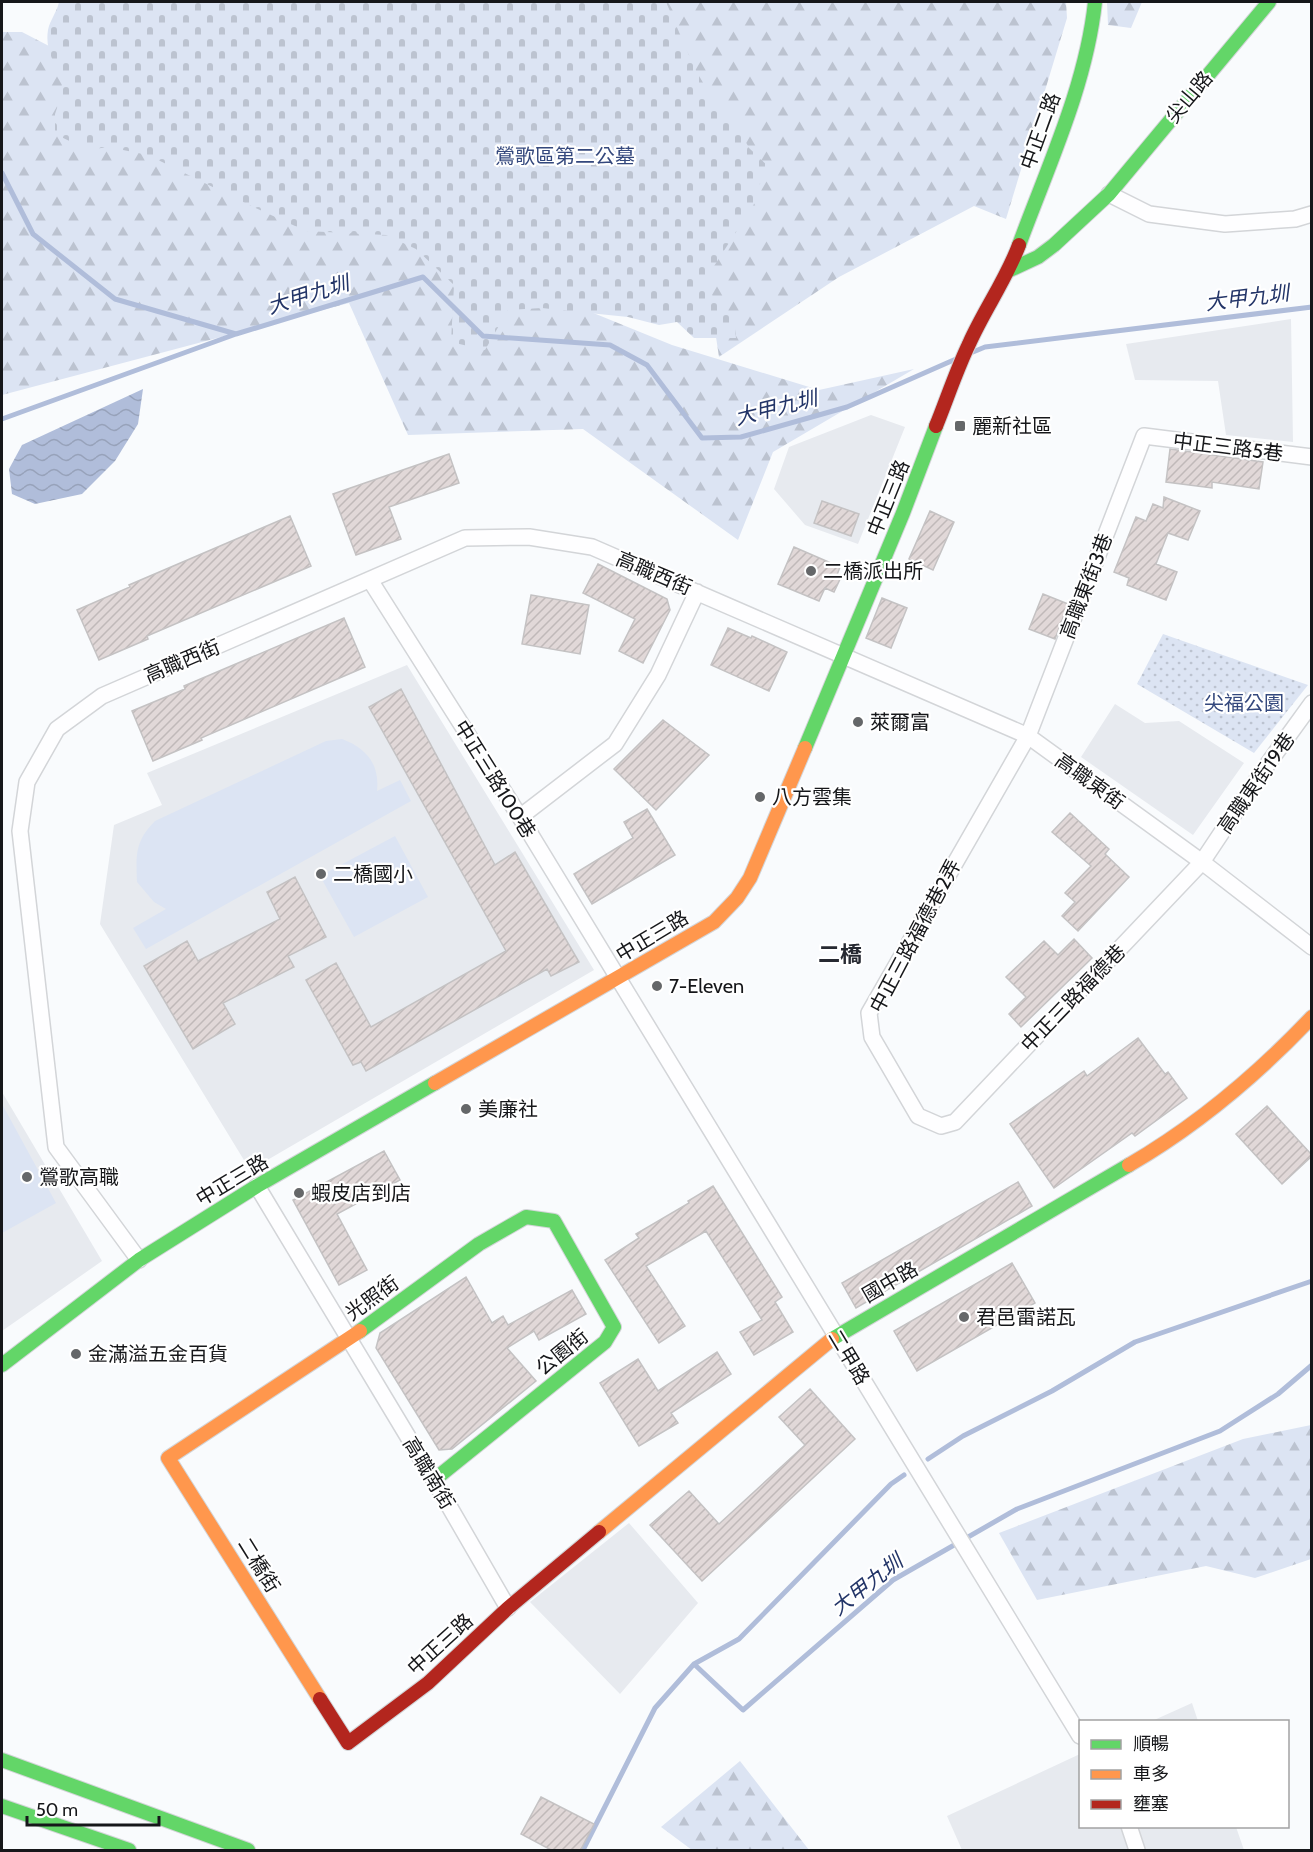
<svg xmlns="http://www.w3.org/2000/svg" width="1313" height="1852" font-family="Cabin,'Noto Sans TC',sans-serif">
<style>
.built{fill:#e7eaef}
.green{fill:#dce4f3}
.forest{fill:url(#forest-firs)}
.cemetery{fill:url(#cemetery-stones)}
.park{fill:url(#park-dots)}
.water{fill:url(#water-waves)}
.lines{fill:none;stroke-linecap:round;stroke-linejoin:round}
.stream{stroke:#b0bdda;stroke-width:5}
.building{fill:url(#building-hatch);stroke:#c4c2c3;stroke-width:1.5}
.street-casing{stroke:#d3d5d8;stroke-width:18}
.fast-casing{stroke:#d3d5d8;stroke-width:16}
.slow-casing{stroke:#d3d5d8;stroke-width:16}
.jam-casing{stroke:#d3d5d8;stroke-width:16}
.street{stroke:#fefeff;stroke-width:15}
.fast{stroke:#63d668;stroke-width:14}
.slow{stroke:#ff974d;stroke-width:14}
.jam{stroke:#b3261e;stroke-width:14}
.poi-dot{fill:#656769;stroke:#fff;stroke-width:2}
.labels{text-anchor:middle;stroke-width:4.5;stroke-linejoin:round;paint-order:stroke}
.street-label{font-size:20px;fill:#16171a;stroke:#fff}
.park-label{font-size:20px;fill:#34487d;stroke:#fff}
.poi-label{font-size:20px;fill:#16171a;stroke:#fff;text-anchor:start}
.water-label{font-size:21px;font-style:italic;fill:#233568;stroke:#fff}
.quarter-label{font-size:22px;font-weight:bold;fill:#262931;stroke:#fff}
</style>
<defs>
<pattern id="forest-firs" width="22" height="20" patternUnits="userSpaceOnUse" patternTransform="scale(1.5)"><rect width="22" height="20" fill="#dce4f3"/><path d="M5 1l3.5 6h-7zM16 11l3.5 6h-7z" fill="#bcc3d0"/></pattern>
<pattern id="cemetery-stones" width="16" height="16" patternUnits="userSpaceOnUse" patternTransform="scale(1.5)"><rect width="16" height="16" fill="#dce4f3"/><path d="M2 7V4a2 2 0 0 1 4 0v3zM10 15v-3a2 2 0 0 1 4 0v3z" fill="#bcc3d0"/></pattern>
<pattern id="park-dots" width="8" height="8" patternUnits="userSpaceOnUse" patternTransform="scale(1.5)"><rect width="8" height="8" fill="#dce4f3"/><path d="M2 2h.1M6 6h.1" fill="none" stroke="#bcc3d0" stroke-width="1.8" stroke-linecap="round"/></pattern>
<pattern id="water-waves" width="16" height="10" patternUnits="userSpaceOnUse" patternTransform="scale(1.5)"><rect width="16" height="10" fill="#b0bdda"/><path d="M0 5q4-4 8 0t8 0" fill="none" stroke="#97a2ba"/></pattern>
<pattern id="building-hatch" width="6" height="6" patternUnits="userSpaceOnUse" patternTransform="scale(1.5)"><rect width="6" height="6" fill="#e1d8d8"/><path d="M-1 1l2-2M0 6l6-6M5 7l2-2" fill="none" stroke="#c0b9b9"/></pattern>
</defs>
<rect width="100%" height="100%" fill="#f9fbfd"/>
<path class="built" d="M 1291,319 L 1293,442 L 1226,435 L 1218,381 L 1135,380 L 1126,344 Z
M 871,415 L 905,427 L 858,544 L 805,525 L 774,489 L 789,447 Z
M 407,665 L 594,970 L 250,1170 L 100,924 L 114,825 L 162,805 L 147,773 Z
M 1115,704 L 1145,723 L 1179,721 L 1244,763 L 1193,835 L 1081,757 Z
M 2,1092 L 102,1261 L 2,1331 Z
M 629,1523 L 698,1603 L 620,1694 L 530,1602 Z
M 1192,1703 L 1198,1721 L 1152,1721 Z
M 1080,1754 L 1080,1826 L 1236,1827 L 1244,1850 L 962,1850 L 947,1816 Z"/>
<path class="green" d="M 342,739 C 366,748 380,764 377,791 L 400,780 L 411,801 L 146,949 L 133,928 L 166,909 L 154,902 L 137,882 C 136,855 135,841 155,821 L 326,741 Z
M 395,836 L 428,897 L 354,937 L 320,876 Z
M 2,1104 L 56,1203 L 2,1233 Z"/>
<path class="forest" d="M 666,2 L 1066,2 L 1067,18 L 1006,219 L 974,206 L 839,277 L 719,357 Z
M 1107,2 L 1142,2 L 1131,28 L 1108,25 Z
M 2,32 L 22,32 L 458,258 L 672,345 L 819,390 L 914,369 L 773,452 L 738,540 L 583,429 L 408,435 L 349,303 L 2,395 Z
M 1311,1425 L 1311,1559 L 1255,1578 L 1206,1566 L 1037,1600 L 999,1533 L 1243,1439 Z
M 740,1761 L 809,1850 L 692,1850 L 661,1827 Z"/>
<path class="cemetery" d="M 59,2 L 666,2 L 695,69 L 712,98 L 732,116 L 749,148 L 772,170 L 756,188 L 754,204 L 709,274 L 711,294 L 734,320 L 736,338 L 694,338 L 677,322 L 659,325 L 628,317 L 579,312 L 542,308 L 508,310 L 485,350 L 451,342 L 454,285 L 416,249 L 386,235 L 306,231 L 247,204 L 148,155 L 108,147 L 88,150 L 55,134 L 55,114 L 60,99 L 63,76 C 53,63 45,48 48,30 C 50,20 57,12 59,2 Z"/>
<path class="park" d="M 1163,634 L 1308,685 L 1254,753 L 1137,684 Z"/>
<path class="water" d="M 143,389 L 138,424 L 115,461 L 82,494 L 35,504 L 12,494 L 9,469 L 22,445 Z"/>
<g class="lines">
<path class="stream" d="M 2,173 L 33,234 L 115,299 L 236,334 L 423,277 L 483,336 L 610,345 L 647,365 L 702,438 L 741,437 L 847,407 L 956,359
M 973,352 L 985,347 L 1312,307
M 2,419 L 236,334
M 928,1459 L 963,1436 L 1052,1391 L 1135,1342 L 1312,1281
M 694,1664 L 739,1639 L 891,1484 L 904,1475
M 583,1850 L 655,1708 L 694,1664 L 743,1710 L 893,1580 L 1017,1509 L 1220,1431 L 1278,1394 L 1312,1365"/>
</g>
<path class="building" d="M 1170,449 L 1263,462 L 1259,489 L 1212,482 L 1212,488 L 1166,482 Z
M 449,454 L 459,483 L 389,507 L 401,539 L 356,555 L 333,494 Z
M 1164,497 L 1200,511 L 1188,540 L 1168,533 L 1156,564 L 1177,572 L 1166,600 L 1127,585 L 1129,578 L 1114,572 L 1136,517 L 1146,521 L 1153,504 L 1163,508 Z
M 822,501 L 859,514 L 851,536 L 814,523 Z
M 930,511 L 954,522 L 933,570 L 909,559 Z
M 290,516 L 311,566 L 147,636 L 148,639 L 99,660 L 77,610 L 130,587 L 129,585 Z
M 794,547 L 840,567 L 837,575 L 841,577 L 834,592 L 825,588 L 819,601 L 778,584 Z
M 598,564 L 667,599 L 670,610 L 643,663 L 619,651 L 635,619 L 583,593 Z
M 1043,594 L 1068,604 L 1055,639 L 1029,629 Z
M 531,595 L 589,605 L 580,654 L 522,644 Z
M 882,598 L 907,608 L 891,648 L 866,638 Z
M 344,618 L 365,667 L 201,738 L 202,740 L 153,761 L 132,711 L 185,689 L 184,686 Z
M 728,628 L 751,638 L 752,636 L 787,652 L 769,691 L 711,665 Z
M 401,689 L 495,865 L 515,852 L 579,962 L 551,976 L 547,969 L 366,1071 L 361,1062 L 353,1065 L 306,980 L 336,963 L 371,1027 L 506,951 L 369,707 Z
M 663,720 L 709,755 L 656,810 L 614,769 Z
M 647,809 L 675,855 L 592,904 L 574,874 L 633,838 L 624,822 Z
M 1070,813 L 1109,849 L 1105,854 L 1129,877 L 1078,931 L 1062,916 L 1075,902 L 1065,893 L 1091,866 L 1052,832 Z
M 295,877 L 326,937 L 288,956 L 294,967 L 223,1003 L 235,1024 L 193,1049 L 144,966 L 187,941 L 198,961 L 280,919 L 267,892 Z
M 1074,939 L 1092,958 L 1021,1027 L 1009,1014 L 1026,997 L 1006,977 L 1044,941 L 1058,955 Z
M 1138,1038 L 1165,1074 L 1168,1072 L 1187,1098 L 1135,1136 L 1132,1133 L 1054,1188 L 1010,1124 L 1084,1071 L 1087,1076 Z
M 1267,1106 L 1311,1154 L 1311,1157 L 1282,1184 L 1236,1134 Z
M 384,1151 L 400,1180 L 337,1214 L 367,1270 L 339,1285 L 293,1200 Z
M 1018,1182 L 1032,1206 L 856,1308 L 842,1283 Z
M 713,1186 L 782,1297 L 775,1302 L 793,1332 L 754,1355 L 740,1332 L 762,1320 L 706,1231 L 646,1266 L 685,1326 L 659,1343 L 605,1260 L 639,1238 L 636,1234 L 689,1203 L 688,1201 Z
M 1012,1263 L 1035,1303 L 917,1371 L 894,1331 Z
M 466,1277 L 492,1323 L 503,1316 L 508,1325 L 572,1290 L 586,1314 L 539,1340 L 534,1331 L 507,1348 L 536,1381 L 452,1449 L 439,1450 L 376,1348 L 380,1333 Z
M 717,1352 L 731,1374 L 671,1413 L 678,1423 L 639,1446 L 600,1383 L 638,1359 L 658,1391 Z
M 810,1389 L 855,1439 L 702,1581 L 650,1525 L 689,1491 L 719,1524 L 805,1445 L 779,1417 Z
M 541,1797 L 594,1824 L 580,1851 L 553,1851 L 521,1834 Z"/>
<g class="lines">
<defs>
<path id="street" d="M 1109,194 L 1149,214 L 1225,224 L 1295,219 L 1312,214
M 1312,457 L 1144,436 L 1028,736 L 869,1013 L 872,1037 L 918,1116 L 941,1126 L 955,1122 L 1202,862 L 1262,772 L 1312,703
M 370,580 L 520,817 L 1080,1736
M 520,817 L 615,744 L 658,675 L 697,592
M 257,1186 L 434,1480 L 508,1608
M 139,1260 L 56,1147 L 20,831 L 27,782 L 57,729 L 102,696 L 465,538 L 529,537 L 592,547 L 1028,736 L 1202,862 L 1312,947
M 1129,1826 L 1137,1850"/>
<path id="fast" d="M 1019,245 C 1048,166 1086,86 1095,2
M 1010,270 L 1038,257 L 1054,245 L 1109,194 L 1269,2
M 805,748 L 903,513 L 936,426
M 360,1331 L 479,1244 L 526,1217 L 554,1221 L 614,1327 L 605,1342 L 434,1480
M 832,1339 L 1129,1165
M 2,1365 L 139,1260 L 257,1186 L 435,1083
M 2,1760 L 248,1850
M 2,1806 L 129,1850"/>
<path id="slow" d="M 435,1083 L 714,922 L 737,898 L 750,878 L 805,748
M 1129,1165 C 1196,1126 1259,1073 1312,1017
M 599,1532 L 832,1339
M 320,1699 L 168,1458 L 360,1331"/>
<path id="jam" d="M 936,426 C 947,399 956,371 969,344 C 984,310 1006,280 1019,245
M 320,1699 L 348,1743 L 428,1683 L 508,1608 L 599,1532"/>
</defs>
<use href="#street" class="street-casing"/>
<use href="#fast" class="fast-casing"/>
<use href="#slow" class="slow-casing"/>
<use href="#jam" class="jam-casing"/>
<use href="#street" class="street"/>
<use href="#fast" class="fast"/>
<use href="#slow" class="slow"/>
<use href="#jam" class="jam"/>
</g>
<g class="poi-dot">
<rect x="954" y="420" width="12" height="12" rx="3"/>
<circle cx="811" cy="571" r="6"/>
<circle cx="858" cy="722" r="6"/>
<circle cx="760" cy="797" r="6"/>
<circle cx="321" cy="874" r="6"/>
<circle cx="657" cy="986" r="6"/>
<circle cx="466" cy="1109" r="6"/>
<circle cx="27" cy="1177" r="6"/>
<circle cx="299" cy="1193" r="6"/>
<circle cx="964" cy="1317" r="6"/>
<circle cx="76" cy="1354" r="6"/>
</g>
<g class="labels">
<g class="street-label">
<text transform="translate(1189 97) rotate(-50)" y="7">尖山路</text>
<text transform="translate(1040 131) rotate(-70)" y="7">中正二路</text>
<text transform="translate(1228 447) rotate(7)" y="7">中正三路5巷</text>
<text transform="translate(888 498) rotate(-68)" y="7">中正三路</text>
<text transform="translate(654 573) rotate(23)" y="7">高職西街</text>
<text transform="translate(1086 586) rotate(-69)" y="7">高職東街3巷</text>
<text transform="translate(182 661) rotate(-23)" y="7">高職西街</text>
<text transform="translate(495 779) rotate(58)" y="7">中正三路100巷</text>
<text transform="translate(1090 781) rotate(36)" y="7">高職東街</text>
<text transform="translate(1256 783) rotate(-55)" y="7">高職東街19巷</text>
<text transform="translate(652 936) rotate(-31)" y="7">中正三路</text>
<text transform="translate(915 936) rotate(-62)" y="7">中正三路福德巷2弄</text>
<text transform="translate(1073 998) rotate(-46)" y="7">中正三路福德巷</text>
<text transform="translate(232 1180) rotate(-31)" y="7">中正三路</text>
<text transform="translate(890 1282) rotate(-30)" y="7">國中路</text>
<text transform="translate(372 1298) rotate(-36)" y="7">光照街</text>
<text transform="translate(562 1352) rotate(-39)" y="7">公園街</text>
<text transform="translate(849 1357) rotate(59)" y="7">二甲路</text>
<text transform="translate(429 1473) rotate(59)" y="7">高職南街</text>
<text transform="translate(259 1565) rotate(58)" y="7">二橋街</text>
<text transform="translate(440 1644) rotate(-42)" y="7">中正三路</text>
</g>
<g class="park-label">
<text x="565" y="163">鶯歌區第二公墓</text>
<text x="1244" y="710">尖福公園</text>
</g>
<g class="poi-label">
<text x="972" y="433">麗新社區</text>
<text x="823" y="578">二橋派出所</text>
<text x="870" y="729">萊爾富</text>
<text x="772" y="804">八方雲集</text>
<text x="333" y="881">二橋國小</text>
<text x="669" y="993">7-Eleven</text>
<text x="478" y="1116">美廉社</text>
<text x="39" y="1184">鶯歌高職</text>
<text x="311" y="1200">蝦皮店到店</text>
<text x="976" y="1324">君邑雷諾瓦</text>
<text x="88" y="1361">金滿溢五金百貨</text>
</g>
<g class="water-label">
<text transform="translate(308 295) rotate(-17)" y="7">大甲九圳</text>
<text transform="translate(1247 298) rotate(-7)" y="7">大甲九圳</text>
<text transform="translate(776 408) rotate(-14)" y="7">大甲九圳</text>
<text transform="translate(867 1585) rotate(-38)" y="7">大甲九圳</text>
</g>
<g class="quarter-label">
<text x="840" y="962">二橋</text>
</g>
</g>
<rect width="1313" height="1852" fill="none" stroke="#16171a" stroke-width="6"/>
<rect x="1079" y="1720" width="210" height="108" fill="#ffffff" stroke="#a2a2a3" stroke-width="1.5"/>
<rect x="1091" y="1740" width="30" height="9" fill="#63d668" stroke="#a2a2a3" stroke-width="1.5"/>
<text x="1133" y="1750" font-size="18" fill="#16171a">順暢</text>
<rect x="1091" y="1770" width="30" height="9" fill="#ff974d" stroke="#a2a2a3" stroke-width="1.5"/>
<text x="1133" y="1780" font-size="18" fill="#16171a">車多</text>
<rect x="1091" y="1800" width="30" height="9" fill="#b3261e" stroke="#a2a2a3" stroke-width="1.5"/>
<text x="1133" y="1810" font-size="18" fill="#16171a">壅塞</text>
<path d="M27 1816v9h132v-9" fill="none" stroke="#16171a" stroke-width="3"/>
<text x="36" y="1816" font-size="18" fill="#16171a" stroke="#ffffff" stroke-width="4.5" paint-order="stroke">50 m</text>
</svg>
